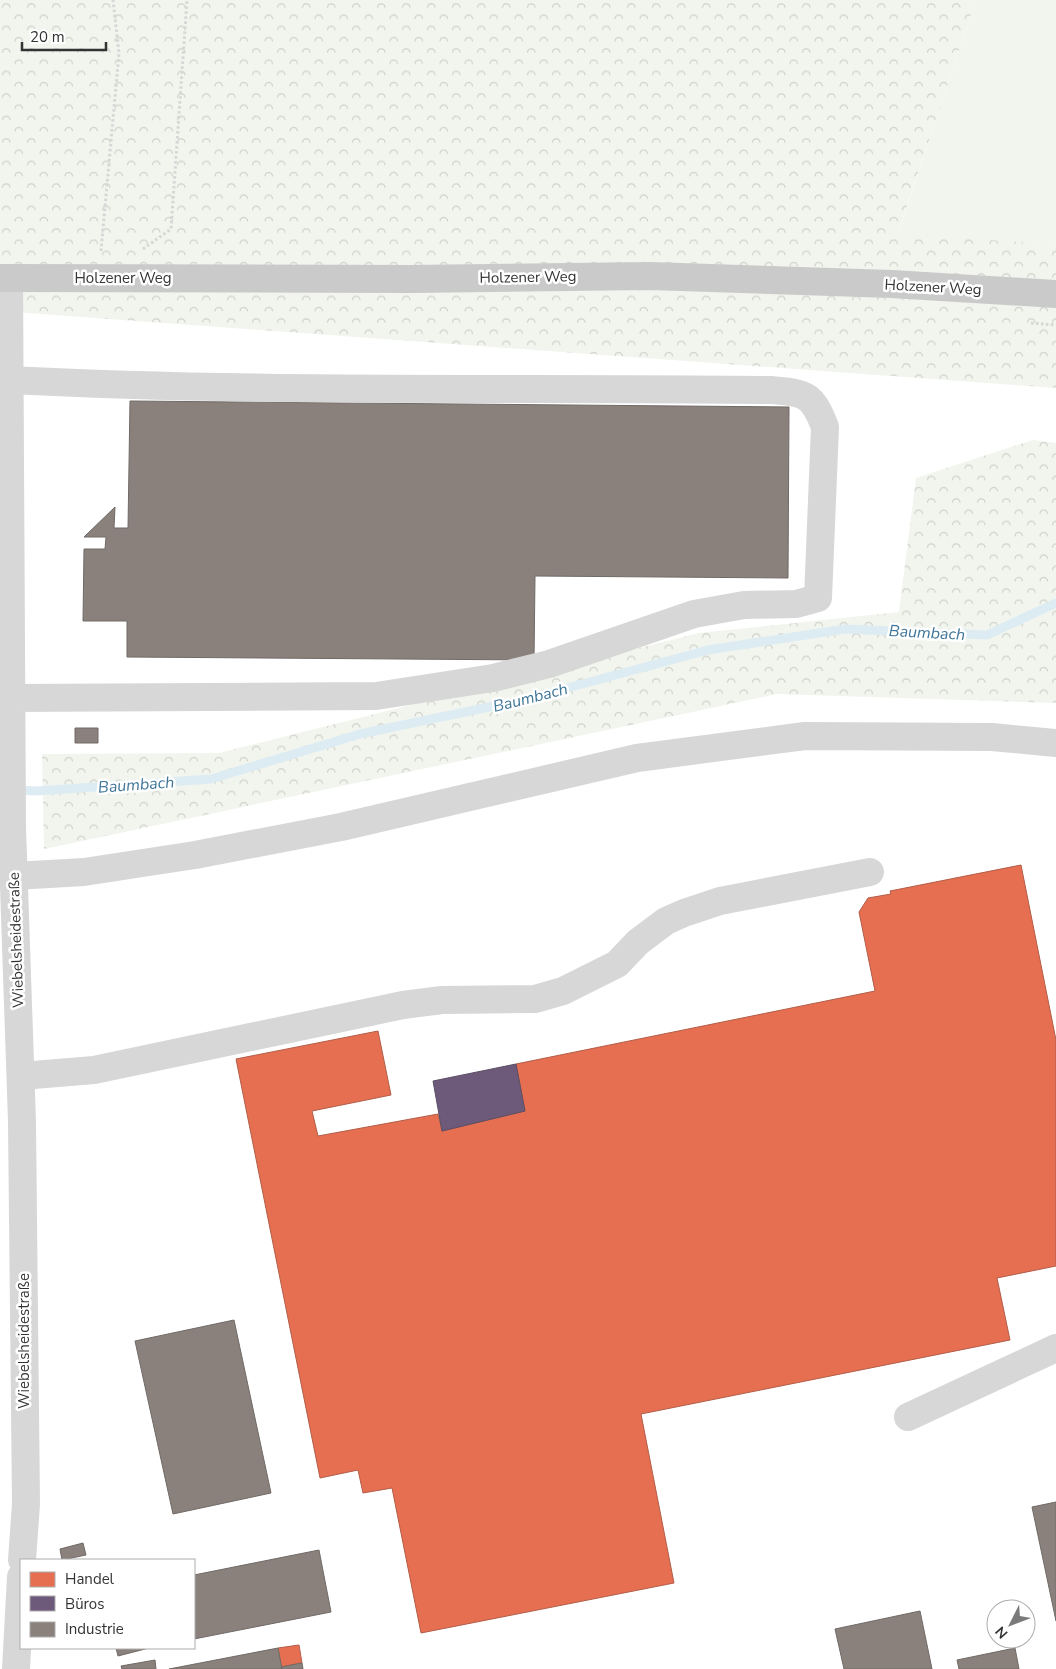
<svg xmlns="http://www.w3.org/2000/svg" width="1056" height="1669" font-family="'Nunito Sans',sans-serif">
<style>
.grass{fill:#f1f5ed}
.forest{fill:url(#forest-crowns)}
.shops{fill:#e76f51;stroke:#b15d48}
.offices{fill:#6d597a;stroke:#5c4e65}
.industry{fill:#8a817c;stroke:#706a66}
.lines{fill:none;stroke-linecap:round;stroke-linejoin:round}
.stream{stroke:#ddebf3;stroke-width:9}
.path{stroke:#d6d6d6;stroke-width:3;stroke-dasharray:2.5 2.5;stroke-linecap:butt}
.minor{stroke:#d7d7d7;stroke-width:28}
.major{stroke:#cacaca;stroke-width:28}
.labels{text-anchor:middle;stroke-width:5;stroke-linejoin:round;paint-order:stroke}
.street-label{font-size:15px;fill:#333;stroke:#fff}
.water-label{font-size:16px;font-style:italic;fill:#3f7597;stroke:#fff}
</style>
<defs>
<pattern id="forest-crowns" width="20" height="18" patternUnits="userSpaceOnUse" patternTransform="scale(1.25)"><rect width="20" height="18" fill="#f1f5ed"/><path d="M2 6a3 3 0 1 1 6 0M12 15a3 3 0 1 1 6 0" fill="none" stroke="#cfd2cc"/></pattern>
</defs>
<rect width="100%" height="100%" fill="#fff"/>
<path class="grass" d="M 976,0 L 1056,0 L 1056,245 L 898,234 Z"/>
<path class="forest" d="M 0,0 L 976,0 L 898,233 L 1056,245 L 1056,388 L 0,311 Z
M 1033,440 L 1056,443 L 1056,703 L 777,694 L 44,849 L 42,754 L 219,753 L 699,633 L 899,612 L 916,478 Z"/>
<path class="shops" d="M 1021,865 L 1056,1040 L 1056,1266 L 997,1278 L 1010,1340 L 641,1414 L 674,1583 L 421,1633 L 392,1488 L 363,1493 L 358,1470 L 320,1478 L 236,1059 L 378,1031 L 391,1095 L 312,1111 L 318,1136 L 438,1114 L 442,1131 L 525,1111 L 516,1064 L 875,991 L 859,912 L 868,898 L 891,894 L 890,891 Z
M 299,1645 L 302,1663 L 281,1667 L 278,1648 Z"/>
<path class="offices" d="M 516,1064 L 525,1111 L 442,1131 L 433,1081 Z"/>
<path class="industry" d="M 130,401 L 789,407 L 788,578 L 535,576 L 534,660 L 127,657 L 127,621 L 83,621 L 84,549 L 105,549 L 106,537 L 84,537 L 115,507 L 114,528 L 128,528 Z
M 75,728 L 98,728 L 98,743 L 75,743 Z
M 234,1320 L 271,1493 L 173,1514 L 135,1341 Z
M 1056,1502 L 1056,1621 L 1032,1507 Z
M 83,1543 L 86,1555 L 62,1560 L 60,1549 Z
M 319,1550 L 331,1612 L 194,1639 L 194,1575 Z
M 920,1611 L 932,1669 L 844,1669 L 835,1629 Z
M 116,1648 L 149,1648 L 118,1656 Z
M 278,1648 L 282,1669 L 169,1669 Z
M 1015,1648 L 1019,1669 L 959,1669 L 957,1660 Z
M 155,1660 L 156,1669 L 122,1669 L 121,1666 Z
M 302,1663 L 303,1669 L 282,1669 L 281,1667 Z"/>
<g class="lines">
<path class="stream" d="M 15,790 L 37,791 L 211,779 L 360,734 L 523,700 L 708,650 L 845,629 L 987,635 L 1056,603"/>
<path class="path" d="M 143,249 L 171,229 L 187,0
M 101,251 L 119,53 L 113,0
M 1031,323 L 1056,325"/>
<path class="minor" d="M 9,278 L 12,827 L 22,1122 L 26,1504 L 22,1560
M 9,380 C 263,393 517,387 771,390 C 805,393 812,393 825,427 L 818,598 L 796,604 L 744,605 L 694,614 L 549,664 L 493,678 L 376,696 L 11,698
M 14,876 L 84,872 L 195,855 L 341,827 L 637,758 L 805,736 L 992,737 L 1056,743
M 21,1076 L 94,1070 L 403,1005 L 442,1000 L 535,999 L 563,991 L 617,964 L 638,942 L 666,921 L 684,913 L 720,901 L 870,872
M 908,1417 L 1056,1348
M 16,1669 L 21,1577"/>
<path class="major" d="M 0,278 L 410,279 L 650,276 L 892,284 L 1056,294"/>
</g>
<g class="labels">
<g class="street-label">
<text transform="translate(528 277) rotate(-1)" y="5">Holzener Weg</text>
<text x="123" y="283">Holzener Weg</text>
<text transform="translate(933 287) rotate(3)" y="5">Holzener Weg</text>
<text transform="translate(16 940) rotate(-92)" y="5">Wiebelsheidestraße</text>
<text transform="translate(24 1341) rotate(-90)" y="5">Wiebelsheidestraße</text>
</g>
<g class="water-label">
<text transform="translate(927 632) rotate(3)" y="6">Baumbach</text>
<text transform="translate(530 697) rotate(-14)" y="6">Baumbach</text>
<text transform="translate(136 784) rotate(-4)" y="6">Baumbach</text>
</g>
</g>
<rect x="20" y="1559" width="175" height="90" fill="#ffffff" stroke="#adadad"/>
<rect x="30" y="1572" width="25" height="15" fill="#e76f51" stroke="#adadad"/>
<text x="65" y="1584" font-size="15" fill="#333333">Handel</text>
<rect x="30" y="1596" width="25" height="15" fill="#6d597a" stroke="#adadad"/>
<text x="65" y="1609" font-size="15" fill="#333333">Büros</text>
<rect x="30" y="1622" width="25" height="15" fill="#8a817c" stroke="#adadad"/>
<text x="65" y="1634" font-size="15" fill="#333333">Industrie</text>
<g transform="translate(1011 1624) rotate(228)"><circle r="24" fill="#ffffff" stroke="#adadad"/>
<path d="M0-4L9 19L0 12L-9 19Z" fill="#7a7a7a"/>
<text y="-8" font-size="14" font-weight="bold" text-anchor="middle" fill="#333333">N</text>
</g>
<path d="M22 42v8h84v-8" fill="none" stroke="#333333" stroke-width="2.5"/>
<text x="30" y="42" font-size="15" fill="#333333" stroke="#ffffff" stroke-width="4" paint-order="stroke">20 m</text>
</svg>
